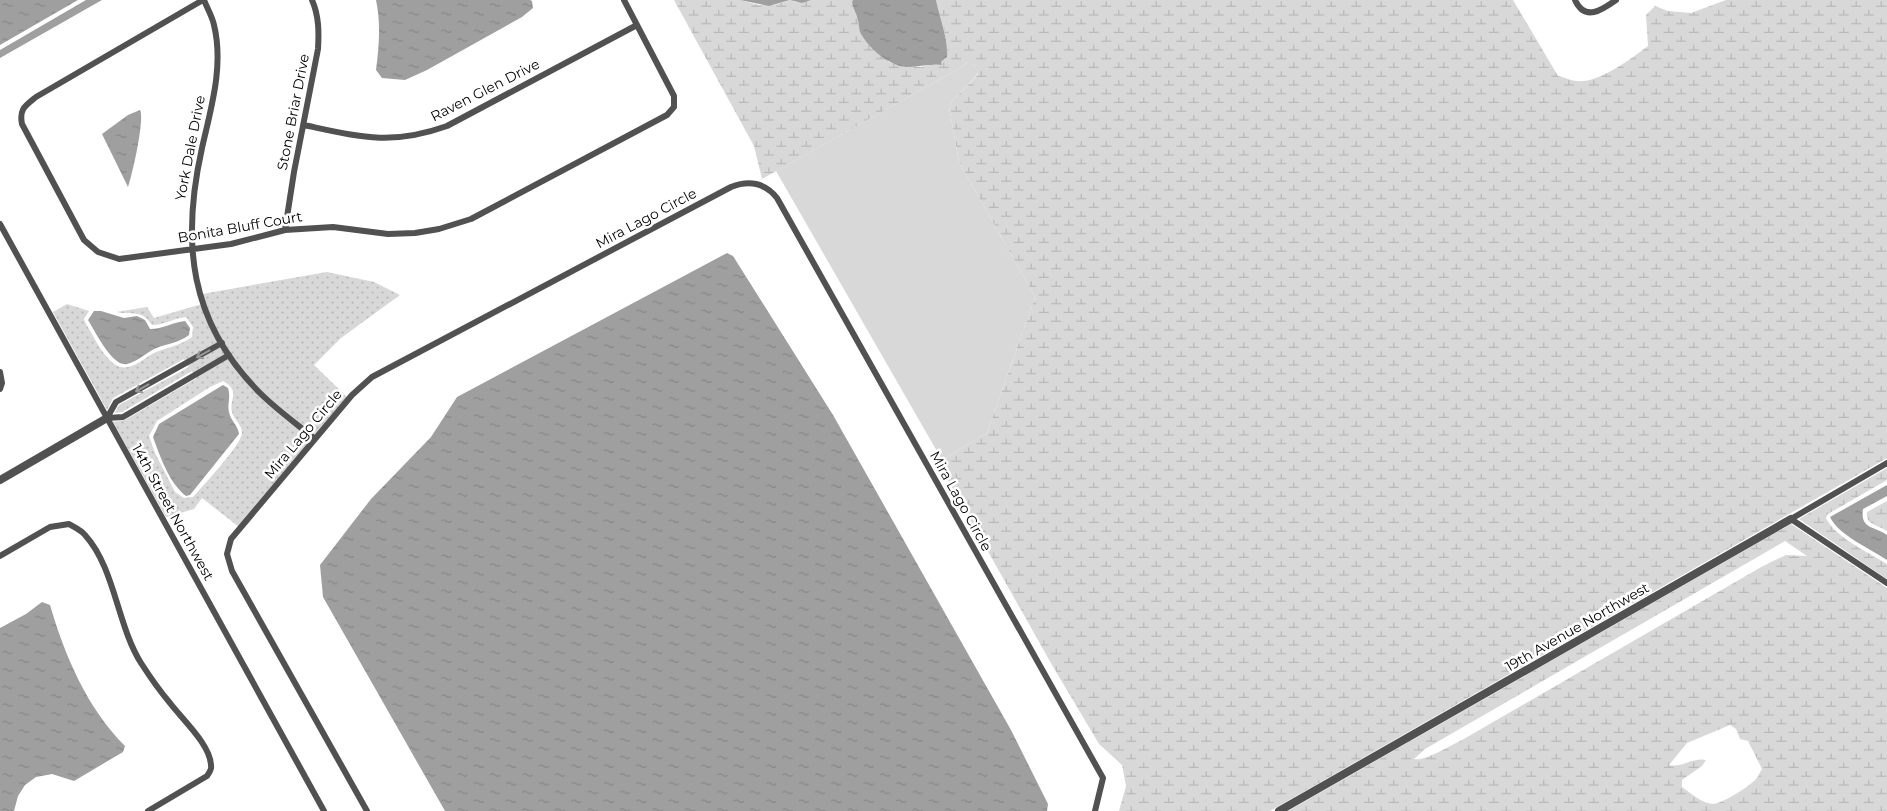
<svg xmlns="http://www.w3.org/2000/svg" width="1887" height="811" font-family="Montserrat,sans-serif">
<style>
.grass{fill:#d8d8d8}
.wetland{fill:url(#wetland-marsh);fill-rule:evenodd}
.park{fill:url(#park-dots);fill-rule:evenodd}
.water{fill:url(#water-ripples)}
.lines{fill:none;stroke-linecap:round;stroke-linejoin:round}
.minor{stroke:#515151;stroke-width:6}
.tertiary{stroke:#515151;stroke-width:8}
.oneway{stroke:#979797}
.labels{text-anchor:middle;stroke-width:5;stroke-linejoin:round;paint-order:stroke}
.street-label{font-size:14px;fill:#000;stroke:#fff}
</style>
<defs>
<pattern id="wetland-marsh" width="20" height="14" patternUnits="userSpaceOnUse" patternTransform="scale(1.25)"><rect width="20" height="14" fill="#d8d8d8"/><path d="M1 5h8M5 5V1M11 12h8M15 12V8" fill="none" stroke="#b8b8b8"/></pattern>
<pattern id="park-dots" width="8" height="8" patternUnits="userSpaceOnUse" patternTransform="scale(1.25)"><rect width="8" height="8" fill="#d8d8d8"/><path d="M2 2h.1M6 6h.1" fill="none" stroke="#b8b8b8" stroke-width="1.8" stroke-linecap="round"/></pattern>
<pattern id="water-ripples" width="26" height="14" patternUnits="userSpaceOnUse" patternTransform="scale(1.25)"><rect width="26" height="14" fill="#9f9f9f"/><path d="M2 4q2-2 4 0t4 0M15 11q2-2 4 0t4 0" fill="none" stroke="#878787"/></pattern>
</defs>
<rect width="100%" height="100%" fill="#fff"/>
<path class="grass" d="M 967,62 L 974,65 L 978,73 C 969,86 956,94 949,107 L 959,162 L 1035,297 L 987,433 L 942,460 L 776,171 L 962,67 Z"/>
<path class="wetland" d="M 674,0 L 740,0 L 759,5 L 774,5 L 791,0 L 796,2 L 811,0 L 853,0 L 852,3 L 858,20 L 860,31 L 889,62 L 905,67 L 921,67 L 933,64 L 942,65 L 941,62 L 945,59 C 950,39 940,20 936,0 L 1513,0 L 1558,76 C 1564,77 1571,81 1577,81 C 1598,84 1632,58 1648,46 L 1646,15 L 1655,6 L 1668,11 L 1691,13 L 1726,0 L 1887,0 L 1887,458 L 1270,811 L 1119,811 L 1126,786 L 1122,765 L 1099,744 L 1052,665 L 945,475 L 942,460 L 987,433 L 1035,297 L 959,162 L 949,107 C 956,94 969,86 978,74 L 974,65 L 967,62 L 962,67 L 762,179 L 754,146 Z
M 1887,468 L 1887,480 L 1828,514 L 1826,518 C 1836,538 1868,552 1887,564 L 1887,579 L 1799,519 Z
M 1887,501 L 1887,531 C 1878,525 1865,525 1867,512 Z
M 1791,524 L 1887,588 L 1887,811 L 1288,811 ZM 1785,541 L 1807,556 L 1786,555 L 1763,566 L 1462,740 C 1451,745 1424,762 1414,759 L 1425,749 ZM 1730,725 L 1736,729 L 1740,739 L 1748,741 L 1762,769 C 1760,772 1758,777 1756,779 C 1750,786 1722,804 1713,804 C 1701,803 1692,794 1682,787 L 1682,780 L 1702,766 L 1706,760 C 1693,757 1682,768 1669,765 L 1687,743 Z"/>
<path class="park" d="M 327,272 L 374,282 L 400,295 L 341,338 L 314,365 L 349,399 L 239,527 L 202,498 L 194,509 L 166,517 L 113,422 L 125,420 L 197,378 L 192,371 L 122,412 L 115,413 L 119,405 L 189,367 L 184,359 L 113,398 L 107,410 L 53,312 L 67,304 L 89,311 L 84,319 L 85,322 C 94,336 109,372 128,367 C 138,365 147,356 156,352 C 169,347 181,345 192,337 L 193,327 L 186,317 C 174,318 164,325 152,325 C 140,308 133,316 116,312 L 147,307 L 154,318 L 202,304 L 202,294 ZM 223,381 C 241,391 229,398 232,412 C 234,420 242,424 242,433 C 242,444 202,487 193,497 L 184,498 L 175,492 L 155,453 L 149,436 L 157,421 L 210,387 Z"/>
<path class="water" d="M 0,0 L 78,0 L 0,45 Z
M 86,0 L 102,0 L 0,58 L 0,50 Z
M 376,0 L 530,0 L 532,1 L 533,8 L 522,17 L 427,70 L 405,80 L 382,78 L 376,70 C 379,47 381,23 376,0 Z
M 740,0 L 811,0 L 802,3 L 790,0 L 769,6 Z
M 853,0 L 936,0 C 940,19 948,37 947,57 L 941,62 L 942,65 C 931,63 920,67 908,67 C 890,67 868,48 860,32 C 859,29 859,24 858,21 C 857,14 853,9 852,2 Z
M 140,110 C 145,119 132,176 128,187 L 102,134 L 128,115 Z
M 727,253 L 733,256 L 833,415 L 1011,730 L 1048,804 L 1047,811 L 445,811 L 323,597 L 320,565 L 371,499 L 431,437 L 457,397 Z
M 94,311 L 101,311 L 124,318 L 137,316 L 145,320 L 150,329 C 163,329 173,322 185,321 L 190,328 L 189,335 C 179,343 165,344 154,349 C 145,354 136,362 127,364 C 112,367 95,331 88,320 Z
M 223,385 L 228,388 C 231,398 227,404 229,412 C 230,420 238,425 239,434 L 190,495 L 186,496 C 169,483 160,456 153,437 L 159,424 Z
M 1887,485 L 1887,496 L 1863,509 C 1860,529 1874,526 1887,535 L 1887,560 C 1871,549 1838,535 1830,517 Z
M 42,602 L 50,605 C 65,656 87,708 125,746 L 123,752 L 74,781 L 52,774 L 36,777 L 25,785 L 18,796 L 14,811 L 0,811 L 0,628 L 26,614 Z"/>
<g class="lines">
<path class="minor" d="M 203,0 L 36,97 C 25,106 19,109 22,124 L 84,240 L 98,252 L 119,259 L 231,244 L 285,230 L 333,227 L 388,234 L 415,233 L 439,229 L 471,219 L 667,115 L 674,107 L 674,96 L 624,0
M 204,0 C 207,8 212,16 214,25 C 224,66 211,108 202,148 C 181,242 189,322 260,393 C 277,410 297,424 315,439
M 1575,0 C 1585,22 1602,10 1616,0
M 304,125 C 360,137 391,146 447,126 L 637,25
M 0,224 L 324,811
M 285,230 L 294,172 L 318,49 C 319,32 319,16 312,0
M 0,372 L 2,383 L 0,389
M 107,418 L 116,402 L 222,343
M 107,418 L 123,417 L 229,355
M 1887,463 L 1791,519 L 1887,583
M 0,556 L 50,527 L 69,524 C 74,527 81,530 85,535 C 115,568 117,625 141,663 C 150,677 159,690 170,703 C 182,719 211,745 211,766 C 212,769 209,773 207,776 L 148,811
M 367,811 L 232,571 L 227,554 L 231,539 L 352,395 L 372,377 L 731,187 C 749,180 765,183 777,198 L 1103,778 L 1095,811"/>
<path class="tertiary" d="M 0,480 L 107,418
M 1279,811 L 1791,519"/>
</g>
<defs><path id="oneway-shaft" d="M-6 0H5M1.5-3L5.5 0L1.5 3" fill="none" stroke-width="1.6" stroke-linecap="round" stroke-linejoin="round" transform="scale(1.25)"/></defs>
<g class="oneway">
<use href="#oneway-shaft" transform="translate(203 354) rotate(151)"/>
<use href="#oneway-shaft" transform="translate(142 388) rotate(151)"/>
</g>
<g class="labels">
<g class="street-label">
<text transform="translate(485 90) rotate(-27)" y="5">Raven Glen Drive</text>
<text transform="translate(293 112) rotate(-79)" y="5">Stone Briar Drive</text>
<text transform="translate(190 148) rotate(-79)" y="5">York Dale Drive</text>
<text transform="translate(646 218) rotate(-28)" y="5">Mira Lago Circle</text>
<text transform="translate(240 227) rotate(-10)" y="5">Bonita Bluff Court</text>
<text transform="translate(303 434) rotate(-50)" y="5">Mira Lago Circle</text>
<text transform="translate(961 501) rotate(61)" y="5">Mira Lago Circle</text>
<text transform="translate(173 512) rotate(61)" y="5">14th Street Northwest</text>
<text transform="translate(1577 627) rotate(-30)" y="5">19th Avenue Northwest</text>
</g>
</g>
</svg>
